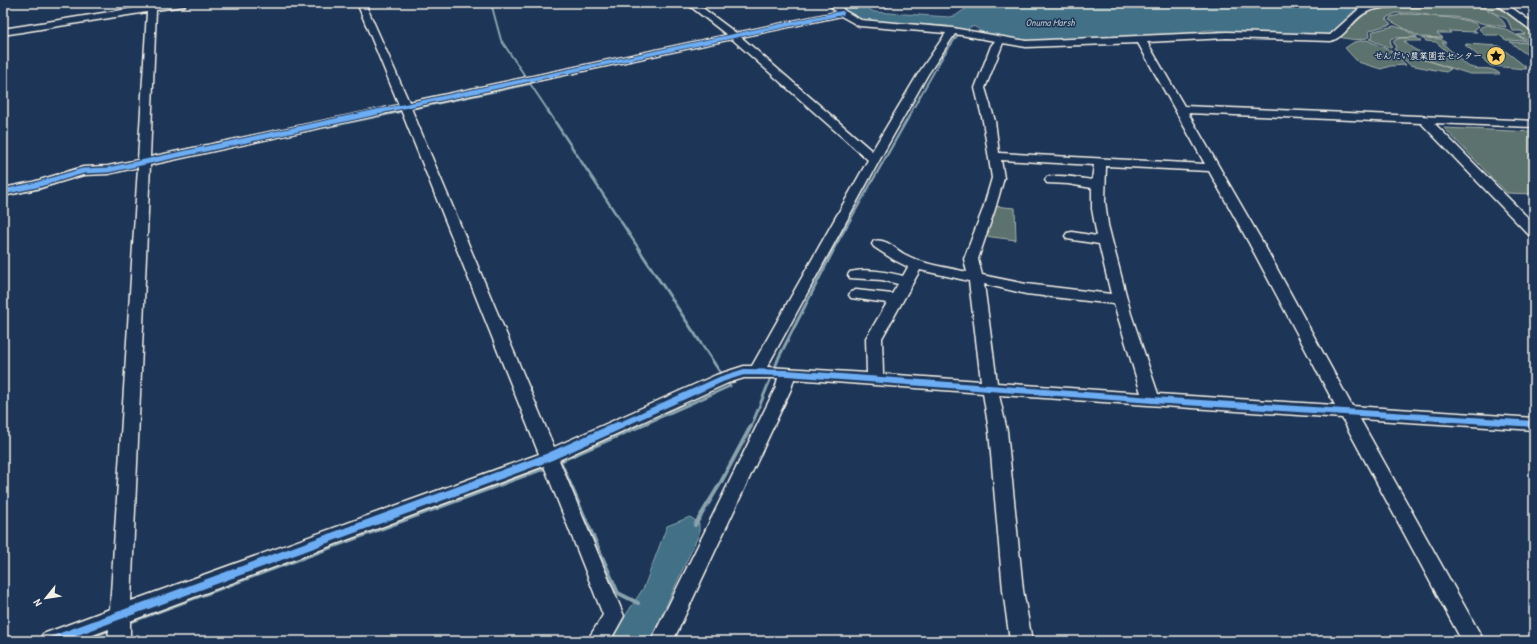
<svg xmlns="http://www.w3.org/2000/svg" width="1537" height="644" font-family="'Patrick Hand','Klee One',sans-serif">
<style>
.green{fill:#5c726e;stroke:#a8b2ab}
.water{fill:#436f87;stroke:#8aa3ae}
.lines{fill:none;stroke-linecap:round;stroke-linejoin:round}
.stream-far3{stroke:#8aa3ae;stroke-width:2}
.stream-far2{stroke:#8aa3ae;stroke-width:2.5}
.stream-far1{stroke:#8aa3ae;stroke-width:3}
.stream{stroke:#8aa3ae;stroke-width:4}
.minor-casing{stroke:#f4f1e8;stroke-width:3}
.minor{fill:#1d3557;fill-rule:evenodd}
.cycleway-far3-casing{stroke:#1d3557;stroke-width:5.5}
.cycleway-far2-casing{stroke:#1d3557;stroke-width:7}
.cycleway-far1-casing{stroke:#1d3557;stroke-width:8}
.cycleway-casing{stroke:#1d3557;stroke-width:10}
.cycleway-far3{stroke:#6dadf4;stroke-width:4}
.cycleway-far2{stroke:#6dadf4;stroke-width:5}
.cycleway-far1{stroke:#6dadf4;stroke-width:6}
.cycleway{stroke:#6dadf4;stroke-width:8}
.labels{text-anchor:middle;stroke-width:3;stroke-linejoin:round;paint-order:stroke}
.far-poi-label{font-size:9px;font-weight:bold;fill:#f4f1e8;stroke:#1d3557;text-anchor:end}
.far-water-label{font-size:10px;font-style:italic;fill:#b6c4c6;stroke:#1d3557}
</style>
<rect width="100%" height="100%" fill="#1d3557"/>
<filter id="ink" filterUnits="userSpaceOnUse"><feTurbulence type="fractalNoise" baseFrequency=".025" numOctaves="2"/><feDisplacementMap in="SourceGraphic" scale="8" xChannelSelector="R" yChannelSelector="G"/><feConvolveMatrix kernelMatrix="1 2 1 2 8 2 1 2 1" color-interpolation-filters="sRGB"/></filter>
<g filter="url(#ink)">
<path class="green" d="M 1469,3 C 1481,6 1502,14 1506,27 L 1481,23 L 1455,17 L 1438,17 L 1416,13 L 1396,13 L 1386,18 L 1387,20 L 1391,24 L 1371,30 L 1369,32 L 1370,36 C 1362,42 1348,39 1339,37 L 1363,11 L 1389,6 Z
M 1476,3 L 1493,3 L 1534,33 L 1534,42 L 1519,36 L 1517,35 L 1525,34 L 1521,31 L 1513,31 L 1507,19 L 1475,4 Z
M 1403,14 C 1415,14 1474,18 1479,26 L 1474,30 L 1477,32 L 1449,31 L 1451,33 L 1437,33 L 1443,38 L 1420,37 L 1389,20 L 1391,17 Z
M 1487,25 L 1505,29 L 1527,41 L 1506,40 L 1499,35 L 1485,35 L 1479,29 L 1481,27 Z
M 1394,26 L 1404,29 L 1417,37 L 1392,38 L 1390,40 L 1392,47 L 1390,48 L 1369,39 L 1373,36 L 1372,32 L 1374,31 Z
M 1400,38 L 1417,38 L 1421,41 L 1404,41 C 1417,55 1434,56 1452,56 L 1436,42 L 1426,41 L 1422,38 L 1441,39 L 1446,43 L 1442,43 C 1449,48 1464,65 1470,67 C 1481,71 1490,65 1500,74 L 1470,74 L 1394,50 L 1396,46 L 1393,41 Z
M 1367,40 L 1391,51 L 1406,65 L 1390,66 L 1381,69 L 1358,62 L 1345,48 L 1354,42 Z
M 1510,42 L 1534,43 L 1534,57 L 1530,57 Z
M 1466,44 L 1499,46 L 1526,67 L 1524,68 L 1526,69 L 1491,66 L 1465,45 L 1467,45 Z
M 1397,53 L 1433,62 L 1451,69 L 1446,72 L 1410,65 Z
M 1444,128 L 1534,132 L 1534,194 L 1507,193 Z
M 993,206 L 1015,208 L 1016,240 L 984,236 Z"/>
<path class="water" d="M 846,3 L 902,3 L 884,8 L 868,6 L 870,10 L 875,12 L 949,17 L 955,16 L 974,3 L 1376,3 L 1359,6 L 1328,36 L 1230,33 C 1220,30 1206,28 1197,33 L 1025,41 L 999,37 L 996,34 L 983,34 C 978,30 977,25 969,27 L 968,31 L 950,28 L 948,26 L 867,21 L 855,18 L 840,7 Z
M 690,517 L 699,523 L 699,534 L 650,641 L 609,641 L 644,587 L 667,526 Z"/>
<g class="lines">
<path class="stream-far3" d="M 491,3 L 501,40 L 527,79
M 529,82 L 549,112
M 412,109 L 530,84
M 397,112 L 399,112
M 911,112 L 943,56 L 960,32"/>
<path class="stream-far2" d="M 548,111 L 641,252
M 225,148 L 399,112
M 72,178 L 90,174
M 3,196 L 39,189 L 57,183
M 832,252 L 912,111"/>
<path class="stream-far1" d="M 640,251 L 722,375
M 774,370 L 779,357 L 833,251
M 638,427 L 730,386 L 726,380
M 751,427 L 772,375"/>
<path class="stream" d="M 695,525 L 720,484 L 751,426
M 638,603 L 618,593 L 560,461 L 640,426
M 132,621 L 542,469
M 79,641 L 109,630"/>
<defs>
<path id="minor" d="M 148,3 L 156,3 L 156,5 L 188,3 L 184,6 L 156,10 L 150,157 L 399,105 L 357,3 L 365,3 L 409,102 L 727,35 L 686,3 L 696,3 L 736,33 L 836,12 L 828,3 L 837,3 L 845,11 L 861,20 L 953,28 L 1026,41 L 1227,32 L 1330,35 L 1360,8 L 1385,3 L 1457,3 L 1453,6 C 1432,6 1384,4 1367,12 C 1353,18 1346,37 1331,41 L 1227,38 L 1147,42 L 1184,106 L 1534,121 L 1534,127 L 1434,123 L 1534,224 L 1534,236 L 1529,235 L 1421,123 L 1188,113 L 1263,243 L 1352,406 L 1534,418 L 1534,430 L 1360,419 L 1484,641 L 1462,641 L 1342,418 L 999,395 L 1007,431 L 1023,590 L 1032,641 L 1010,641 L 1003,590 L 989,431 L 983,393 L 794,379 L 791,389 L 673,641 L 651,641 L 775,389 L 778,378 L 744,378 L 728,383 L 559,460 L 624,616 L 610,641 L 587,641 L 603,615 L 544,466 L 130,621 L 130,641 L 108,641 L 109,629 L 77,641 L 39,641 L 43,634 L 110,609 L 138,167 L 108,174 L 83,175 L 40,188 L 3,196 L 3,188 L 33,182 L 83,167 L 108,166 L 138,160 L 147,12 L 3,35 L 3,29 L 147,6 ZM 841,16 L 859,26 L 946,33 L 918,74 L 872,151 L 741,37 ZM 955,34 L 995,41 L 991,46 L 975,88 L 983,121 L 992,178 L 983,209 L 964,259 L 967,272 C 946,267 924,265 904,254 C 895,249 886,238 874,241 L 872,244 L 874,247 L 894,260 L 908,267 L 903,276 C 886,272 867,268 850,272 L 848,275 L 850,278 L 882,280 L 898,284 L 892,294 L 856,290 L 851,292 L 849,295 L 851,298 L 887,303 L 866,338 L 867,373 L 767,367 L 885,150 L 928,74 ZM 732,39 L 868,160 L 752,366 L 744,366 L 716,375 L 554,447 L 411,108 ZM 1003,43 L 1026,47 L 1138,43 L 1205,164 L 999,153 L 995,121 L 985,88 ZM 401,110 L 539,454 L 131,601 L 150,165 ZM 1001,160 L 1094,165 L 1092,180 C 1078,178 1062,174 1047,177 L 1045,180 L 1047,183 L 1068,184 L 1092,188 L 1092,209 L 1097,236 L 1072,232 L 1067,233 L 1065,236 L 1067,239 L 1099,244 L 1111,294 L 1026,284 L 982,275 L 978,259 L 995,209 L 1004,178 ZM 1106,166 L 1209,171 L 1249,243 L 1335,405 L 1158,394 L 1131,314 L 1108,225 L 1105,201 ZM 920,270 L 969,281 L 981,381 L 883,374 L 882,338 ZM 984,284 L 1026,294 L 1114,304 L 1141,393 L 997,383 Z
M 1495,3 L 1505,3 L 1534,24 L 1534,31 L 1531,30 Z"/>
</defs>
<use href="#minor" class="minor-casing"/>
<use href="#minor" class="minor"/>
<defs>
<path id="cycleway-far3" d="M 377,112 L 842,13"/>
<path id="cycleway-far2" d="M 3,192 L 36,185 L 83,171 L 108,170 L 382,111"/>
<path id="cycleway-far1" d="M 616,427 L 722,379 L 744,372 L 787,373 L 1152,400 L 1534,424"/>
<path id="cycleway" d="M 50,641 L 549,457 L 618,426"/>
</defs>
<use href="#cycleway-far3" class="cycleway-far3-casing"/>
<use href="#cycleway-far2" class="cycleway-far2-casing"/>
<use href="#cycleway-far1" class="cycleway-far1-casing"/>
<use href="#cycleway" class="cycleway-casing"/>
<use href="#cycleway-far3" class="cycleway-far3"/>
<use href="#cycleway-far2" class="cycleway-far2"/>
<use href="#cycleway-far1" class="cycleway-far1"/>
<use href="#cycleway" class="cycleway"/>
</g>
</g>
<defs>
<symbol id="sight-disc" viewBox="-11 -11 22 22"><circle r="9.5" fill="#ffd166" stroke="#1d3557"/><path d="M0-6L1.8-2.2L6-1.7L2.9 1.2L3.7 5.4L0 3.3L-3.7 5.4L-2.9 1.2L-6-1.7L-1.8-2.2Z" fill="#111"/></symbol>
</defs>
<g fill-rule="evenodd">
<use href="#sight-disc" x="1485" y="45" width="22" height="22"/>
</g>
<g class="labels">
<g class="far-poi-label">
<text x="1482" y="59">せんだい農業園芸センター</text>
</g>
<g class="far-water-label">
<text x="1050" y="26">Onuma Marsh</text>
</g>
</g>
<rect width="1537" height="644" fill="none" stroke="#1d3557" stroke-width="16"/>
<rect x="8" y="8" width="1521" height="628" fill="none" stroke="#f4f1e8" stroke-width="1.5" filter="url(#ink)"/>
<g transform="translate(46 598) rotate(240)" stroke="#1d3557" stroke-width="3" paint-order="stroke">
<path d="M0-3L7 15L0 10L-7 15Z" fill="#f4f1e8"/>
<text y="-6" font-size="11" font-weight="bold" text-anchor="middle" fill="#f4f1e8">N</text>
</g>
</svg>
